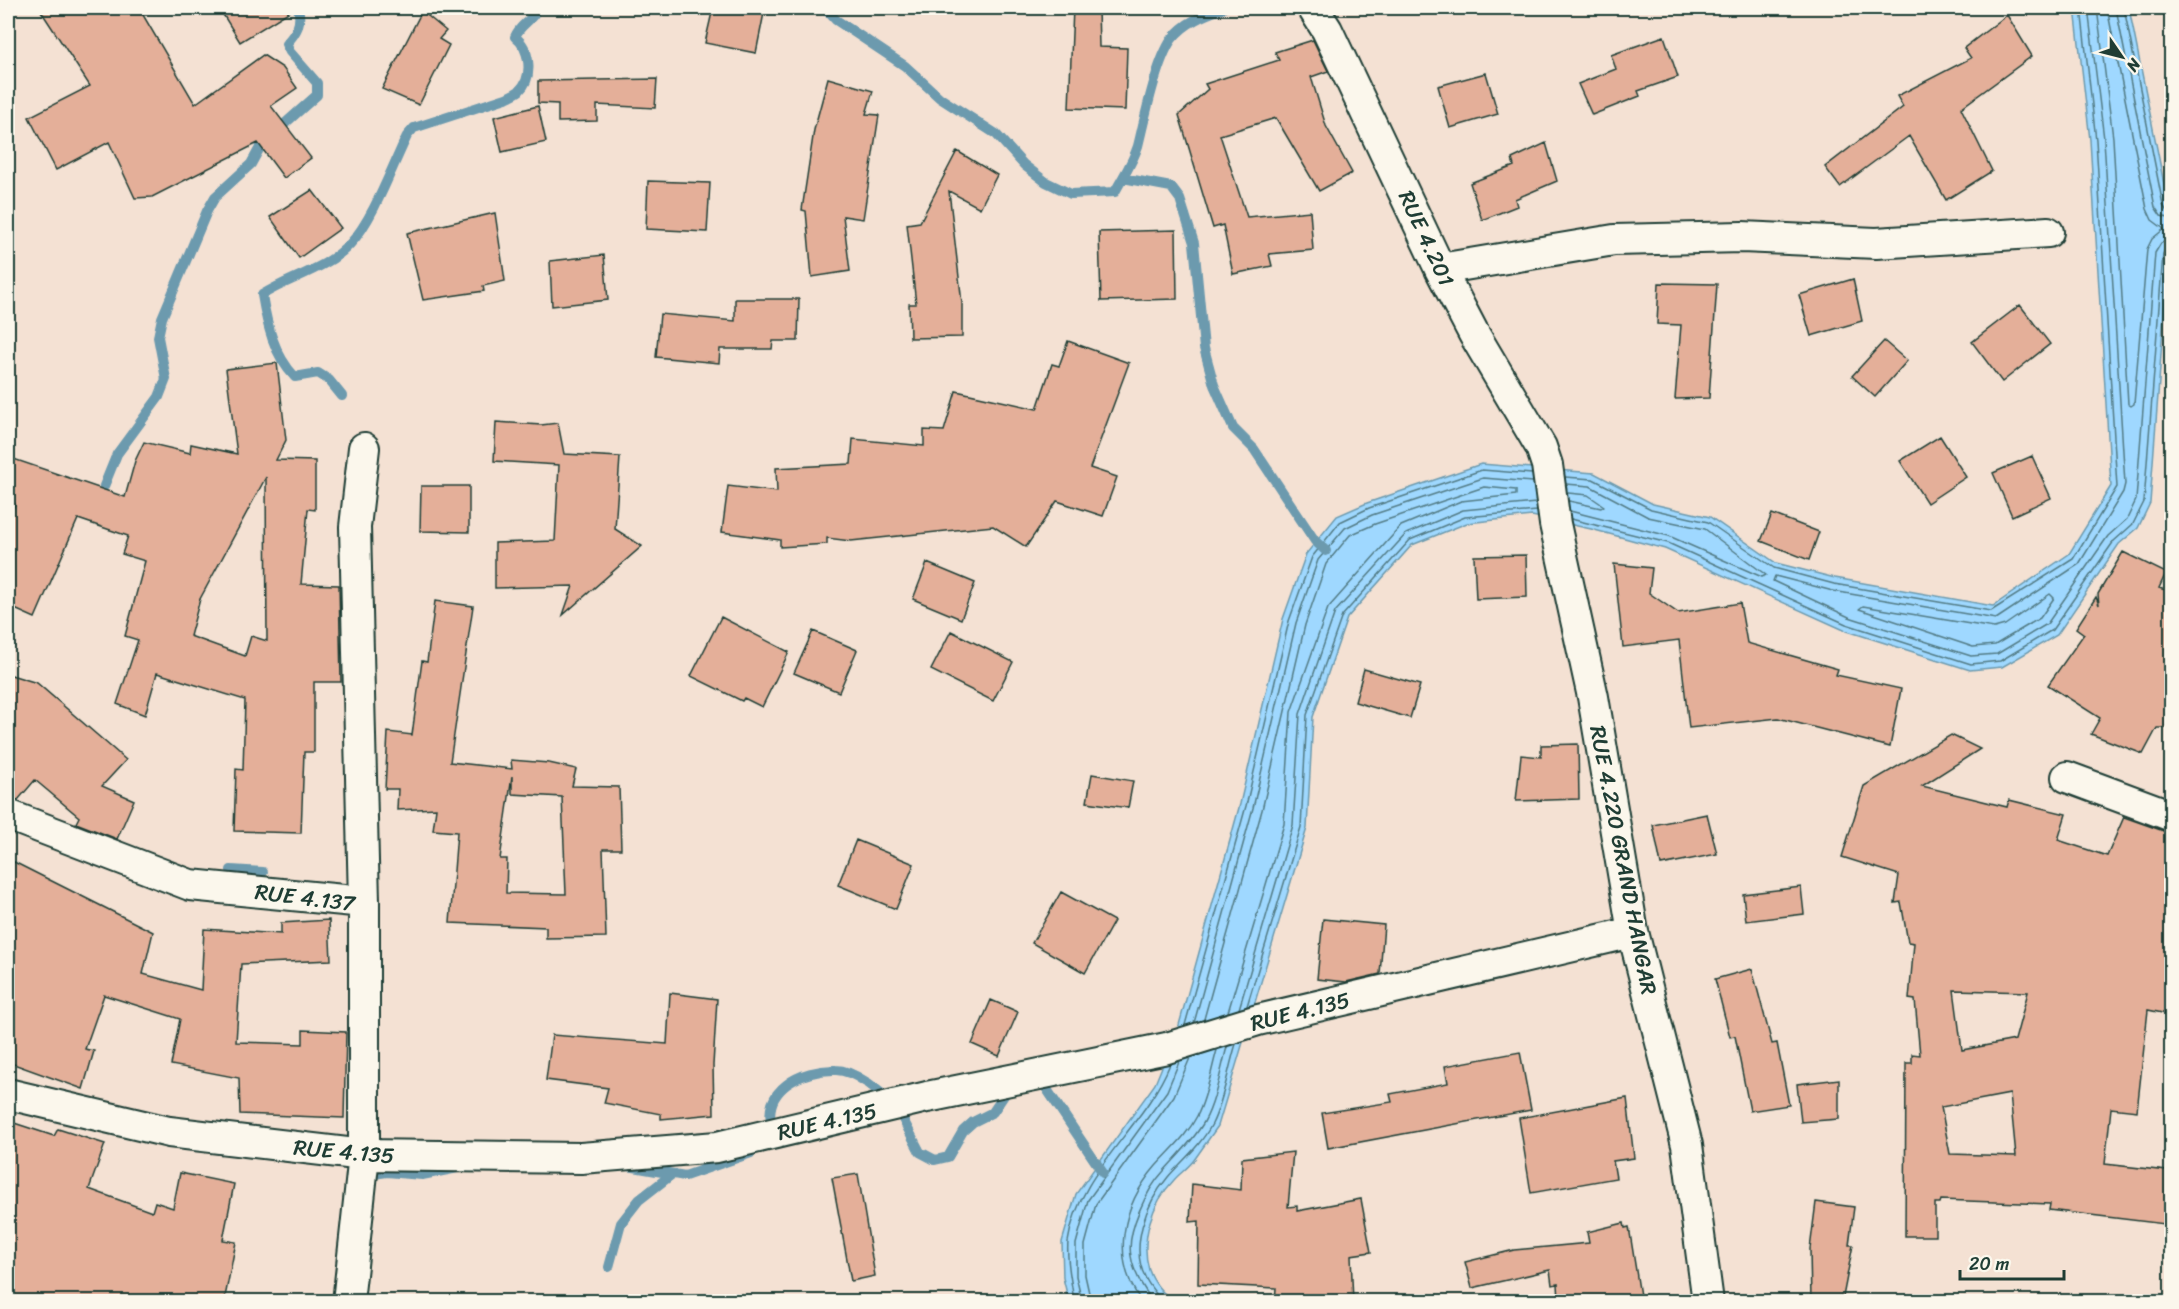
<svg xmlns="http://www.w3.org/2000/svg" width="2179" height="1309" font-family="Sriracha,sans-serif">
<style>
.water{fill:#9fd8ff;stroke:#6c9aae;stroke-width:1.5}
.lines{fill:none;stroke-linecap:round;stroke-linejoin:round}
.shore{stroke:#527b85;stroke-width:1.5}
.stream{stroke:#6c9aae;stroke-width:10}
.building{fill:#e4af99;stroke:#1f3d34;stroke-width:1.5;fill-rule:evenodd}
.street-casing{stroke:#1f3d34;stroke-width:34}
.street{stroke:#fbf7ec;stroke-width:30}
.labels{text-anchor:middle;stroke-width:4.5;stroke-linejoin:round;paint-order:stroke}
.street-label{font-size:22px;fill:#1f3d34;stroke:#fbf7ec}
</style>
<rect width="100%" height="100%" fill="#f4e1d3"/>
<filter id="ink" filterUnits="userSpaceOnUse"><feTurbulence type="fractalNoise" baseFrequency=".0167" numOctaves="2"/><feDisplacementMap in="SourceGraphic" scale="12" xChannelSelector="R" yChannelSelector="G"/><feConvolveMatrix kernelMatrix="1 2 1 2 8 2 1 2 1" color-interpolation-filters="sRGB"/></filter>
<g filter="url(#ink)">
<path class="water" d="M 2075,8 L 2129,8 L 2171,219 L 2150,503 L 2138,528 L 2119,544 L 2057,635 L 2002,667 L 1970,670 L 1844,630 L 1665,549 L 1591,529 L 1532,516 L 1467,523 L 1412,545 L 1347,618 L 1313,717 L 1307,828 L 1218,1126 C 1210,1137 1202,1149 1194,1160 C 1188,1168 1180,1173 1174,1180 C 1152,1203 1140,1239 1149,1270 C 1153,1282 1163,1295 1175,1301 L 1069,1302 L 1063,1278 L 1062,1242 L 1076,1194 L 1155,1084 L 1179,1025 L 1240,804 L 1283,619 L 1306,554 L 1337,516 L 1367,503 L 1481,464 L 1594,473 L 1653,504 L 1710,517 L 1776,563 L 1835,578 L 1993,606 L 2069,554 L 2111,486 L 2090,140 Z"/>
<g class="lines">
<path class="shore" d="M 2088,8 L 2104,139 L 2125,484 L 2123,492 L 2079,564 L 1996,619 L 1833,591 L 1775,576 L 1773,581 L 1849,617 L 1971,656 L 1997,654 L 2047,624 L 2108,536 L 2127,519 L 2136,500 L 2155,253 L 2161,243 L 2172,240
M 2097,8 L 2113,138 L 2128,404 L 2131,406 L 2134,404 L 2147,249 L 2152,239 L 2164,229 L 2152,220 L 2147,209 L 2107,8
M 2116,8 L 2155,207 L 2161,216 L 2172,219
M 2124,8 L 2163,205 L 2166,210 L 2172,211
M 1565,477 L 1593,479 L 1651,509 L 1708,522 L 1774,568 L 1834,584 L 1991,611 L 2073,559 L 2117,487 L 2096,140 L 2081,8
M 1566,484 L 1590,486 L 1648,517 L 1705,529 L 1766,575 L 1762,577 L 1669,536 L 1570,511
M 1568,493 L 1588,495 L 1604,506 L 1601,508 L 1569,501
M 1571,519 L 1668,543 L 1846,624 L 1971,664 L 2000,661 L 2052,630 L 2114,541 L 2133,524 L 2144,502 L 2163,254 L 2165,249 L 2172,247
M 2050,594 L 2054,598 L 2040,618 L 1995,645 L 1973,647 L 1859,609 L 1863,606 L 1994,628 L 2005,625 Z
M 1247,1006 L 1301,827 L 1307,715 L 1342,616 L 1410,540 L 1465,517 L 1537,511
M 1239,1009 L 1293,825 L 1300,714 L 1335,612 L 1406,534 L 1463,510 L 1536,503
M 1204,1019 L 1262,810 L 1305,625 L 1326,564 L 1350,535 L 1375,524 L 1484,487 L 1516,490 L 1516,495 L 1461,501 L 1401,526 L 1328,608 L 1291,712 L 1284,824 L 1228,1012
M 1194,1023 L 1253,808 L 1296,623 L 1318,560 L 1345,528 L 1372,515 L 1483,478 L 1533,482
M 1185,1025 L 1246,806 L 1289,621 L 1312,557 L 1340,522 L 1369,508 L 1482,470 L 1532,474
M 1074,1302 C 1072,1282 1066,1263 1068,1242 C 1078,1171 1144,1128 1170,1064
M 1082,1302 L 1076,1276 L 1076,1244 L 1088,1200 L 1167,1091 L 1179,1062
M 1091,1302 L 1085,1275 L 1085,1245 L 1096,1204 L 1174,1096 L 1190,1058
M 1142,1302 C 1110,1259 1122,1205 1156,1166 C 1170,1150 1187,1136 1197,1116 C 1207,1097 1211,1071 1217,1050
M 1153,1302 C 1143,1287 1134,1274 1131,1256 C 1126,1232 1147,1189 1163,1172 C 1178,1155 1193,1141 1204,1122 C 1215,1103 1221,1069 1227,1047
M 1163,1302 C 1157,1295 1150,1287 1146,1279 C 1129,1247 1146,1203 1168,1177 C 1183,1160 1201,1145 1212,1124 C 1224,1100 1228,1069 1236,1044"/>
<path class="stream" d="M 825,8 L 836,20 L 905,66 L 940,98 L 996,134 L 1024,165 L 1046,182 L 1071,194 L 1115,192 C 1123,177 1133,162 1138,146 C 1145,118 1156,62 1172,39 C 1185,22 1204,15 1223,8
M 1123,178 L 1171,187 L 1180,199 L 1194,243 L 1204,348 L 1214,385 L 1233,428 L 1254,449 L 1315,541 L 1326,551
M 342,396 L 329,380 L 318,373 L 295,377 C 274,355 267,325 262,295 C 290,277 327,269 350,244 C 373,220 392,167 407,136 L 414,128 L 506,98 C 510,96 515,94 519,91 C 534,77 530,48 515,37 C 519,26 528,23 534,14 L 532,8
M 104,486 L 117,454 L 159,397 L 166,379 L 158,337 L 162,318 L 207,211 L 215,197 L 251,164 L 262,144 L 317,95 L 317,83 L 290,52 L 286,44 C 297,32 302,23 298,8
M 231,870 L 263,872
M 1038,1076 L 1103,1173
M 868,1083 L 895,1104 L 920,1152 L 935,1160 L 948,1157 L 963,1131 L 973,1122 L 993,1112 L 1011,1085
M 773,1130 C 759,1090 802,1069 836,1070 C 846,1070 857,1076 866,1082
M 628,1166 L 685,1176 L 751,1153
M 374,1174 L 387,1172 L 422,1175 L 458,1168
M 609,1267 L 621,1223 L 639,1200 L 671,1175"/>
</g>
<path class="building" d="M 39,8 L 139,8 L 195,104 L 263,55 L 283,68 L 297,88 L 271,106 L 311,158 L 284,178 L 258,143 L 152,197 L 135,198 L 109,142 L 56,170 L 29,117 L 90,86 Z
M 219,8 L 295,8 L 240,42 Z
M 713,8 L 765,8 L 756,53 L 705,43 Z
M 1073,8 L 1098,8 L 1099,47 L 1127,48 L 1125,110 L 1069,108 Z
M 422,11 L 446,31 L 439,39 L 449,45 L 419,105 L 382,89 Z
M 2007,15 L 2032,56 L 1961,108 L 1992,171 L 1946,200 L 1909,136 L 1840,187 L 1825,167 L 1903,107 L 1897,96 L 1971,58 L 1964,48 Z
M 1664,36 L 1678,77 L 1638,91 L 1640,96 L 1592,115 L 1578,84 L 1616,69 L 1611,55 Z
M 1313,40 L 1328,71 L 1311,77 L 1326,126 L 1352,173 L 1319,191 L 1276,118 L 1220,135 L 1247,217 L 1310,211 L 1313,250 L 1269,254 L 1272,266 L 1233,274 L 1223,225 L 1213,228 L 1179,115 L 1208,89 L 1205,84 L 1279,60 L 1275,52 Z
M 1486,73 L 1498,114 L 1450,128 L 1438,86 Z
M 828,78 L 873,91 L 866,114 L 879,115 L 863,219 L 843,216 L 850,271 L 812,277 L 806,211 L 802,210 L 814,130 Z
M 657,79 L 655,108 L 597,105 L 597,121 L 558,122 L 558,104 L 538,103 L 538,81 Z
M 538,106 L 546,142 L 502,152 L 494,117 Z
M 1546,143 L 1557,181 L 1515,199 L 1517,206 L 1482,220 L 1470,183 L 1514,166 L 1512,159 Z
M 957,151 L 997,175 L 980,208 L 949,191 L 962,303 L 962,337 L 910,338 L 909,304 L 916,304 L 907,224 L 920,222 Z
M 648,181 L 710,183 L 707,232 L 646,229 Z
M 312,190 L 341,228 L 299,258 L 270,217 Z
M 495,213 L 505,281 L 483,286 L 484,291 L 423,300 L 407,233 Z
M 1176,230 L 1177,299 L 1101,301 L 1099,232 Z
M 604,255 L 608,300 L 552,306 L 550,261 Z
M 1853,279 L 1862,321 L 1811,336 L 1799,295 Z
M 1659,283 L 1717,284 L 1709,398 L 1675,399 L 1681,325 L 1657,324 Z
M 735,299 L 799,299 L 798,341 L 773,341 L 772,349 L 720,349 L 719,363 L 656,357 L 660,314 L 735,321 Z
M 2020,305 L 2050,344 L 2002,382 L 1972,342 Z
M 1068,341 L 1129,363 L 1090,468 L 1117,477 L 1103,516 L 1057,501 L 1026,547 L 993,526 L 851,541 L 827,538 L 827,544 L 780,547 L 780,540 L 722,532 L 728,486 L 777,492 L 776,468 L 851,464 L 853,439 L 924,446 L 924,430 L 944,431 L 956,391 L 1037,409 L 1052,364 L 1059,366 Z
M 1884,341 L 1907,361 L 1875,397 L 1852,376 Z
M 277,363 L 286,440 L 276,460 L 315,461 L 315,510 L 308,509 L 301,584 L 339,585 L 341,682 L 314,682 L 314,752 L 304,752 L 301,833 L 234,831 L 236,769 L 243,770 L 245,700 L 157,673 L 145,715 L 117,704 L 138,640 L 125,636 L 145,561 L 122,554 L 128,536 L 78,519 L 35,618 L 8,606 L 8,522 L 15,504 L 8,499 L 8,457 L 125,497 L 135,461 L 144,442 L 190,453 L 191,444 L 237,454 L 226,369 ZM 266,477 L 267,641 L 251,636 L 245,656 L 190,636 L 200,599 Z
M 496,422 L 541,425 L 558,423 L 564,454 L 620,457 L 615,529 L 642,546 L 563,615 L 573,586 L 495,588 L 495,543 L 555,541 L 559,465 L 494,461 Z
M 1940,436 L 1966,477 L 1927,503 L 1900,461 Z
M 2032,456 L 2051,498 L 2012,516 L 1993,473 Z
M 421,486 L 469,486 L 469,532 L 420,531 Z
M 1772,514 L 1819,532 L 1809,560 L 1761,541 Z
M 2123,552 L 2166,573 L 2159,588 L 2172,592 L 2172,728 L 2157,728 L 2143,754 L 2091,734 L 2100,718 L 2048,685 L 2084,634 L 2076,628 L 2096,597 L 2099,605 L 2098,594 Z
M 1526,555 L 1527,597 L 1476,599 L 1474,556 Z
M 927,563 L 975,583 L 961,619 L 913,599 Z
M 1614,564 L 1652,568 L 1649,593 L 1678,613 L 1740,603 L 1747,643 L 1838,669 L 1836,675 L 1901,689 L 1890,747 L 1778,718 L 1689,728 L 1679,640 L 1623,647 Z
M 435,601 L 473,606 L 450,762 L 512,769 L 511,760 L 549,763 L 576,769 L 572,786 L 619,787 L 621,849 L 603,849 L 606,937 L 546,938 L 546,927 L 450,923 L 457,832 L 433,830 L 436,808 L 397,810 L 398,789 L 385,789 L 388,732 L 412,735 L 422,661 L 427,662 ZM 512,776 L 512,794 L 562,797 L 566,894 L 506,893 L 507,859 L 500,859 Z
M 721,617 L 789,652 L 762,707 L 744,698 L 742,701 L 691,676 Z
M 813,631 L 857,650 L 839,692 L 794,673 Z
M 951,631 L 1013,662 L 993,701 L 931,670 Z
M 1364,669 L 1420,685 L 1410,718 L 1355,702 Z
M 8,674 L 37,683 L 126,760 L 102,786 L 134,800 L 117,839 L 76,823 L 79,817 L 35,780 L 18,800 L 8,798 Z
M 1951,735 L 1980,749 L 1922,786 L 2007,807 L 2009,800 L 2066,814 L 2058,840 L 2107,856 L 2124,817 L 2172,834 L 2172,1015 L 2148,1010 L 2137,1111 L 2111,1108 L 2105,1164 L 2167,1171 L 2165,1224 L 2049,1210 L 2050,1204 L 1941,1200 L 1940,1203 L 1935,1203 L 1935,1236 L 1905,1236 L 1906,1063 L 1912,1063 L 1912,1054 L 1920,1055 L 1915,1000 L 1909,999 L 1914,943 L 1908,942 L 1901,902 L 1895,903 L 1899,875 L 1842,857 L 1864,786 ZM 1954,990 L 2028,992 L 2015,1040 L 1962,1050 ZM 2010,1094 L 2016,1156 L 1950,1154 L 1941,1107 Z
M 1578,744 L 1579,799 L 1516,801 L 1521,755 L 1541,757 L 1541,745 Z
M 1092,774 L 1133,781 L 1128,808 L 1087,802 Z
M 1707,814 L 1717,854 L 1661,865 L 1653,825 Z
M 856,840 L 914,864 L 896,909 L 838,885 Z
M 8,859 L 153,932 L 143,974 L 201,990 L 204,929 L 281,934 L 281,923 L 329,920 L 331,960 L 241,964 L 236,1042 L 303,1044 L 303,1030 L 346,1032 L 344,1118 L 240,1114 L 239,1078 L 171,1065 L 180,1019 L 104,995 L 85,1049 L 94,1051 L 83,1089 L 8,1062 Z
M 1801,887 L 1804,914 L 1746,921 L 1743,894 Z
M 1061,892 L 1114,921 L 1085,973 L 1032,943 Z
M 1323,919 L 1384,925 L 1380,974 L 1346,982 L 1317,979 Z
M 1752,969 L 1772,1044 L 1777,1043 L 1789,1105 L 1750,1111 L 1735,1036 L 1730,1037 L 1715,979 Z
M 670,993 L 717,999 L 713,1065 L 714,1114 L 661,1119 L 661,1114 L 604,1103 L 608,1088 L 546,1080 L 552,1035 L 667,1044 Z
M 991,1000 L 1018,1012 L 999,1056 L 972,1044 Z
M 1520,1052 L 1531,1110 L 1328,1148 L 1322,1113 L 1392,1102 L 1390,1094 L 1448,1083 L 1445,1066 Z
M 1839,1079 L 1839,1119 L 1801,1122 L 1797,1084 Z
M 1627,1098 L 1634,1158 L 1613,1161 L 1616,1178 L 1531,1193 L 1519,1118 Z
M 8,1121 L 54,1136 L 58,1129 L 105,1144 L 89,1189 L 152,1212 L 155,1202 L 173,1208 L 180,1173 L 234,1184 L 223,1240 L 236,1242 L 224,1302 L 8,1302 Z
M 1293,1152 L 1288,1207 L 1297,1206 L 1297,1211 L 1361,1199 L 1371,1252 L 1351,1255 L 1353,1302 L 1275,1302 L 1276,1288 L 1198,1284 L 1199,1221 L 1190,1222 L 1192,1184 L 1241,1190 L 1242,1158 Z
M 858,1174 L 875,1276 L 851,1281 L 832,1178 Z
M 1816,1202 L 1854,1207 L 1849,1245 L 1853,1245 L 1842,1302 L 1811,1302 L 1810,1249 Z
M 1624,1223 L 1625,1228 L 1629,1227 L 1641,1302 L 1604,1302 L 1604,1298 L 1559,1300 L 1558,1284 L 1552,1285 L 1550,1270 L 1472,1288 L 1465,1262 L 1514,1250 L 1589,1243 L 1587,1232 Z"/>
<g class="lines">
<defs>
<path id="street" d="M 1313,8 L 1327,30 L 1440,269 L 1474,334 L 1541,447 L 1547,465 L 1555,524 L 1593,697 L 1633,932 L 1687,1145 L 1708,1302
M 1440,269 L 1614,240 L 1742,237 L 1876,243 L 2048,232
M 364,448 L 355,527 L 364,902
M 2067,777 L 2172,816
M 8,815 L 190,885 L 364,902 L 364,1155 L 348,1302
M 8,1094 L 169,1132 L 364,1155 L 581,1158 L 717,1147 L 927,1097 L 1167,1048 L 1258,1020 L 1633,932"/>
</defs>
<use href="#street" class="street-casing"/>
<use href="#street" class="street"/>
</g>
</g>
<g class="labels">
<g class="street-label">
<text transform="translate(1427 238) rotate(65)" y="8">RUE 4.201</text>
<text transform="translate(1624 860) rotate(79)" y="8">RUE 4.220 GRAND HANGAR</text>
<text transform="translate(305 897) rotate(7)" y="8">RUE 4.137</text>
<text transform="translate(1300 1011) rotate(-14)" y="8">RUE 4.135</text>
<text transform="translate(827 1121) rotate(-13)" y="8">RUE 4.135</text>
<text transform="translate(344 1151) rotate(5)" y="8">RUE 4.135</text>
</g>
</g>
<rect width="2179" height="1309" fill="none" stroke="#fbf7ec" stroke-width="30"/>
<rect x="15" y="15" width="2149" height="1279" fill="none" stroke="#1f3d34" stroke-width="2" filter="url(#ink)"/>
<g transform="translate(2122 57) rotate(125)" stroke="#fbf7ec" stroke-width="4.5" paint-order="stroke">
<path d="M0-4.5L10 22L0 15L-10 22Z" fill="#1f3d34"/>
<text y="-9" font-size="16" font-weight="bold" text-anchor="middle" fill="#1f3d34">N</text>
</g>
<path d="M1960 1270v9h104v-9" fill="none" stroke="#1f3d34" stroke-width="3"/>
<text x="1969" y="1270" font-size="18" fill="#1f3d34" stroke="#fbf7ec" stroke-width="4.5" paint-order="stroke">20 m</text>
</svg>
